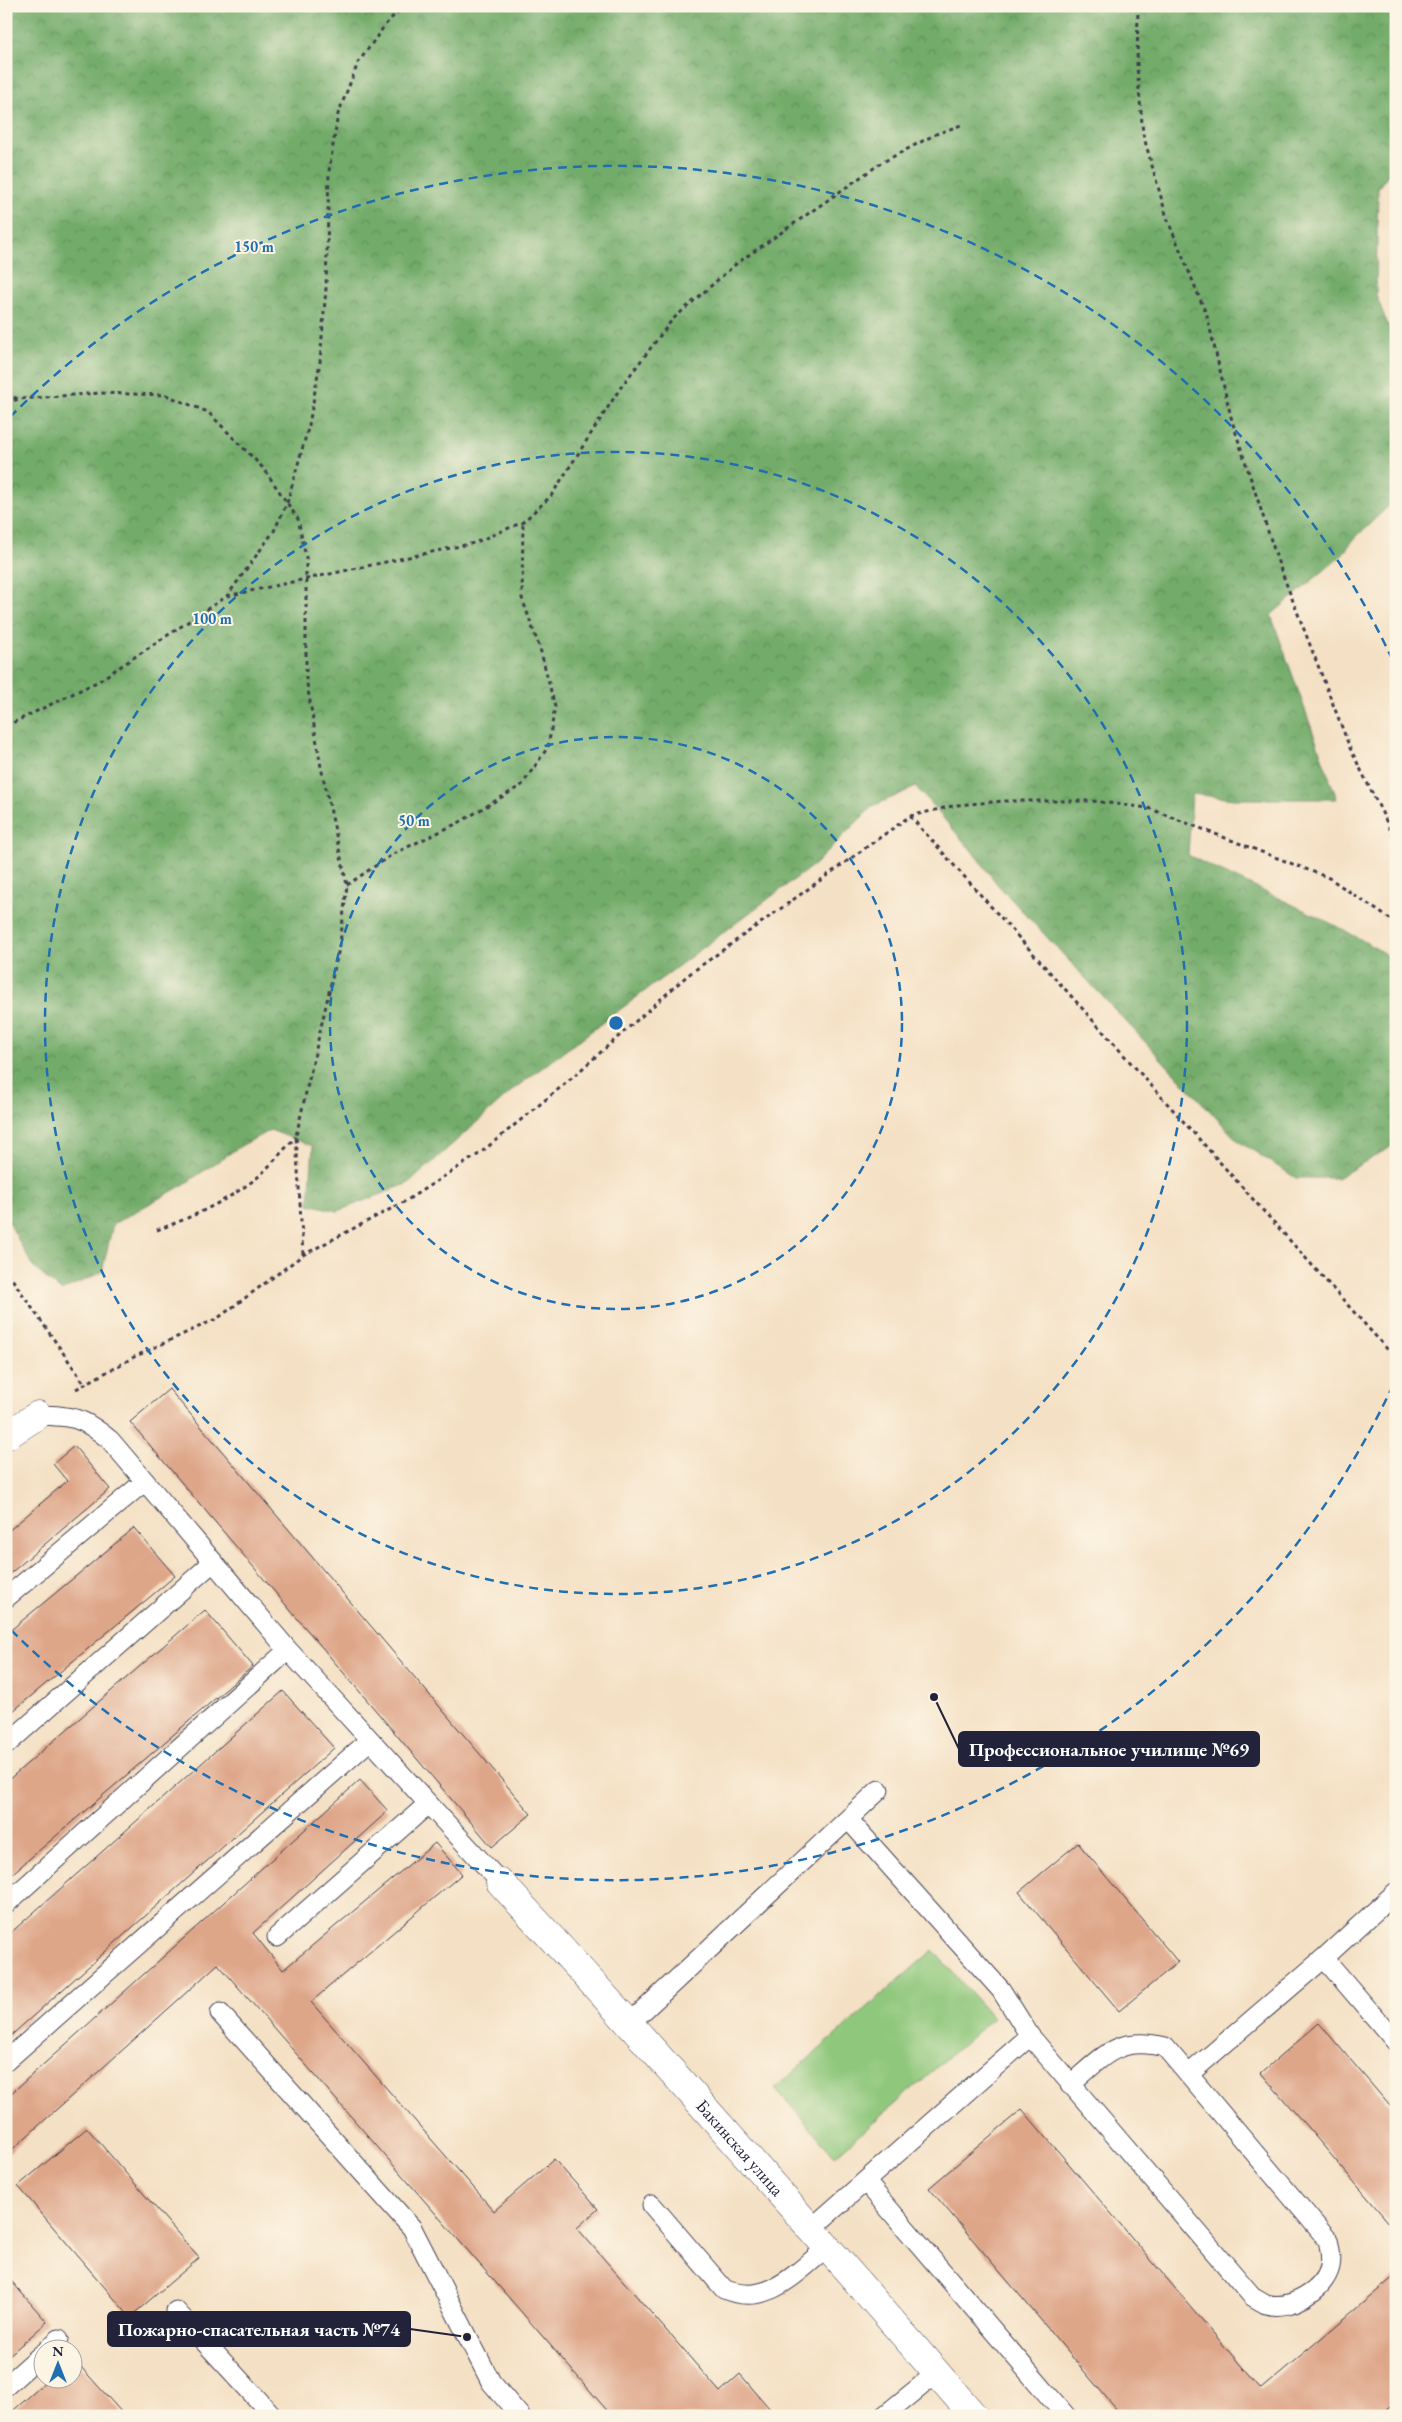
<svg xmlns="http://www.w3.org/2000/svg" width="1402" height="2422" font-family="'EB Garamond',serif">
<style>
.green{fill:#8fc77b;stroke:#58745b}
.forest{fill:url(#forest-crowns);stroke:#4a6753}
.building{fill:#dea689}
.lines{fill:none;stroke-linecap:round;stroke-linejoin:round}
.service-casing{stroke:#423e50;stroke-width:21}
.minor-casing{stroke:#423e50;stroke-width:29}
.path{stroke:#423e50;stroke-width:3;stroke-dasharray:4 4;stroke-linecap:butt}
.service{stroke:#fff;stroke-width:19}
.minor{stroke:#fff;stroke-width:28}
.ring{fill:none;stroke:#1f6fb2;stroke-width:2.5;stroke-dasharray:9 6}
.labels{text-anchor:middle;stroke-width:4;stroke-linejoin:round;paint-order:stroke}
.street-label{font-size:18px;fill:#22223b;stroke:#fcf5e5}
.centre{fill:#1f6fb2;stroke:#fcf5e5;stroke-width:2.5}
.ring-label{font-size:15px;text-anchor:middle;font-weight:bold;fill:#1f6fb2;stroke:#fcf5e5;stroke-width:4;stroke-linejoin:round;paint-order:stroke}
.leader{fill:none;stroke:#22223b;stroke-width:2}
.callout-dot{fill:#22223b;stroke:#fcf5e5;stroke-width:2}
.callout{fill:#22223b;stroke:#22223b;stroke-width:2}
.callout-label{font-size:19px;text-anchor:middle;font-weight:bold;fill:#fff}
</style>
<defs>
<pattern id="forest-crowns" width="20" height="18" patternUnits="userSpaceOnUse" patternTransform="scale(1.25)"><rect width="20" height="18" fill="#73ac6b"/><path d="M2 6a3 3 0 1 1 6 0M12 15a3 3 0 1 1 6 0" fill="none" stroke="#5e8c59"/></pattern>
</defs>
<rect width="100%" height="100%" fill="#fcf5e5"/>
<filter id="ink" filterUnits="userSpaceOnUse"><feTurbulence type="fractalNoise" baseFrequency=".02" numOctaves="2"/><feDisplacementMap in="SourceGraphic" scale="10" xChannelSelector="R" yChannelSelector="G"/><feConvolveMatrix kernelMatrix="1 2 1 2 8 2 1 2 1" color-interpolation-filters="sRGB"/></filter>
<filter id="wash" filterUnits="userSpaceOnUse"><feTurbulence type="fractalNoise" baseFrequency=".0096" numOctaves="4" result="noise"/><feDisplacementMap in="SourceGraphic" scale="20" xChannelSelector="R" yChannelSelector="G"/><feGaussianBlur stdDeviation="1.12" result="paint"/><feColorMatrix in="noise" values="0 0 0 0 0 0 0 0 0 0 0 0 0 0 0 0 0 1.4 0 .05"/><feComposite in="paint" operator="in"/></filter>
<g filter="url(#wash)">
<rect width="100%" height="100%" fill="#f4e0c4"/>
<path class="green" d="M 933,1950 L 993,2018 L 835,2156 L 775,2088 Z"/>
<path class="forest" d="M 6,6 L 1396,6 L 1396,164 L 1378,188 L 1376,295 L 1396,346 L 1396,499 L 1355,538 L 1340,557 L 1271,615 L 1337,799 L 1234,799 L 1192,794 L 1188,855 C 1257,891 1330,917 1396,961 L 1396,1144 L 1337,1178 L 1296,1178 L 1238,1141 L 998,885 L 972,851 L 916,787 L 873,806 L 815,864 L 515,1088 L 409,1183 L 338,1211 L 309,1204 L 313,1146 L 270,1130 L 239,1147 L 183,1185 L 113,1224 L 102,1272 L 61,1291 L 33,1267 L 6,1217 Z"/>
<g id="blocks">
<path class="building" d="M 169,1389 L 531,1814 L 492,1847 L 130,1422 Z
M 74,1446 L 110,1489 L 6,1577 L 6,1533 L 67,1481 L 53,1464 Z
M 134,1528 L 175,1576 L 6,1717 L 6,1634 Z
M 205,1610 L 253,1666 L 6,1879 L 6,1782 Z
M 283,1691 L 334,1748 L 6,2040 L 6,1937 Z
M 360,1780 L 388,1811 L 253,1933 L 283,1970 L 435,1843 L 462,1874 L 311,2002 L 494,2211 L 554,2159 L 598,2209 L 577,2228 L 720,2392 L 740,2374 L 776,2416 L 612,2416 L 218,1964 L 6,2155 L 6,2098 Z
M 1078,1843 L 1178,1962 L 1119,2011 L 1019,1892 Z
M 1319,2023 L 1396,2113 L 1396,2231 L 1261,2073 Z
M 1022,2109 L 1261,2389 L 1396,2275 L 1396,2401 L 1378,2416 L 1122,2416 L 929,2188 Z
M 87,2128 L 199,2258 L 130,2317 L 18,2186 Z
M 6,2275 L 47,2322 L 6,2358 Z
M 72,2357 L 124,2415 L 7,2416 L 48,2380 L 72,2380 Z"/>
</g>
</g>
<g filter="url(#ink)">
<use href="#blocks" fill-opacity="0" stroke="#423e50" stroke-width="1"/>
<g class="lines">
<defs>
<path id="service" d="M 38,1415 C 74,1416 82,1417 110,1440 L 288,1650 L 500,1882
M 6,1598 L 145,1481
M 6,1745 L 212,1563
M 848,1819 L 1001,1990 L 1030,2036 L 1252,2296 C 1257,2299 1262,2302 1266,2304 C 1290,2311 1324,2291 1330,2267 C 1332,2258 1330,2249 1328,2240 L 1165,2047 C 1118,2035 1104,2056 1070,2085
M 6,1904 L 288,1650
M 277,1937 L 427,1805
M 1324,1958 L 1396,2042
M 220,2013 L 412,2228 L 491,2382 L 520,2416
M 630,2023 L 879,1790
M 6,2061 L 369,1741
M 1189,2074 L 1324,1958 L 1396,1892
M 865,2181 L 1066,2416
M 652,2205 L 724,2289 C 767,2308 797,2272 828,2247
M 812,2228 L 1030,2036
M 176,2311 L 273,2416
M 47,2350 L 59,2339
M 6,2386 L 42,2354
M 884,2416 L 937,2373"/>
<g id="minor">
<path d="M 6,1436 L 38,1415"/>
<path id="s1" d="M 500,1882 C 662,2057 818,2236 974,2416"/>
</g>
</defs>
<use href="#service" class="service-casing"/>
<use href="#minor" class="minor-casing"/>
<path class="path" d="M 1138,6 L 1137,67 L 1143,134 L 1167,218 L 1207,316 L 1232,421 L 1279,565 L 1350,748 L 1396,841
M 6,395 L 19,399
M 6,402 L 20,399 L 100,393 L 166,395 L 208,412 L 264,469 L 298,519 L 306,557 L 306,678 L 321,767 L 347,885 L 340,944 L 296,1136 L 303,1255
M 227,596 L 474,543 L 523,522 L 551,496 L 621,387 L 672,320 L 736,264 L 881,163 L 936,134 L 964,124
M 6,726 L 97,682 L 227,596 L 274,531 L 287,503 L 309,425 L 320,362 L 326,288 L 329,171 L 338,114 L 358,63 L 385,25 L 403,6
M 910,816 L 1396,1359
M 347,885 L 393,854 L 460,822 L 522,785 L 548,747 L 555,707 L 541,652 L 522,598 L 523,522
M 157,1230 C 191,1218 231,1199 259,1176 C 272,1164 284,1149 296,1137
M 6,1275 L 12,1279 L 84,1383
M 76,1389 L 134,1357 L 218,1318 L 303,1255 L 404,1202 L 479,1154 L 566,1083 L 688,975 L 910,816 L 957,805 L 1004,801 L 1093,801 L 1148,808 L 1329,878 L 1396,923"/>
<use href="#service" class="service"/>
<use href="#minor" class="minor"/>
</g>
</g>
<g class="ring">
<circle cx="616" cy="1023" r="286"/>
<circle cx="616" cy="1023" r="571"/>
<path d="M1393 1385A857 857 0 0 1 10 1629M10 417A857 857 0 0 1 1393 661"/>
</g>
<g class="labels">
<g class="street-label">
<text dy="6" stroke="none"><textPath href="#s1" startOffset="358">Бакинская улица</textPath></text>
</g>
</g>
<circle cx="616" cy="1023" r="8" class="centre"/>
<g class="ring-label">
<text x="254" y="252">150 m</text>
<text x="212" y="624">100 m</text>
<text x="414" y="826">50 m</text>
</g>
<path class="leader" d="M934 1697L959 1749M467 2337L410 2329"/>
<g class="callout-dot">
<circle cx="934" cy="1697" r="5"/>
<circle cx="467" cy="2337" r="5"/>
</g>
<g class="callout">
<rect x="959" y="1732" width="300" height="34" rx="5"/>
<rect x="108" y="2312" width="302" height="34" rx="5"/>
</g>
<g class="callout-label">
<text x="1109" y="1756">Профессиональное училище №69</text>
<text x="259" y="2336">Пожарно-спасательная часть №74</text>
</g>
<rect width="1402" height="2422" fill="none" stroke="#fcf5e5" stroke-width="25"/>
<g transform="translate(58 2364)"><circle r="24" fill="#fcf5e5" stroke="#a5a1a1"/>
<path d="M0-4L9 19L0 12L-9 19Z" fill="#1f6fb2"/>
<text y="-8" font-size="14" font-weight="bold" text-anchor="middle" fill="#22223b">N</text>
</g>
</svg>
